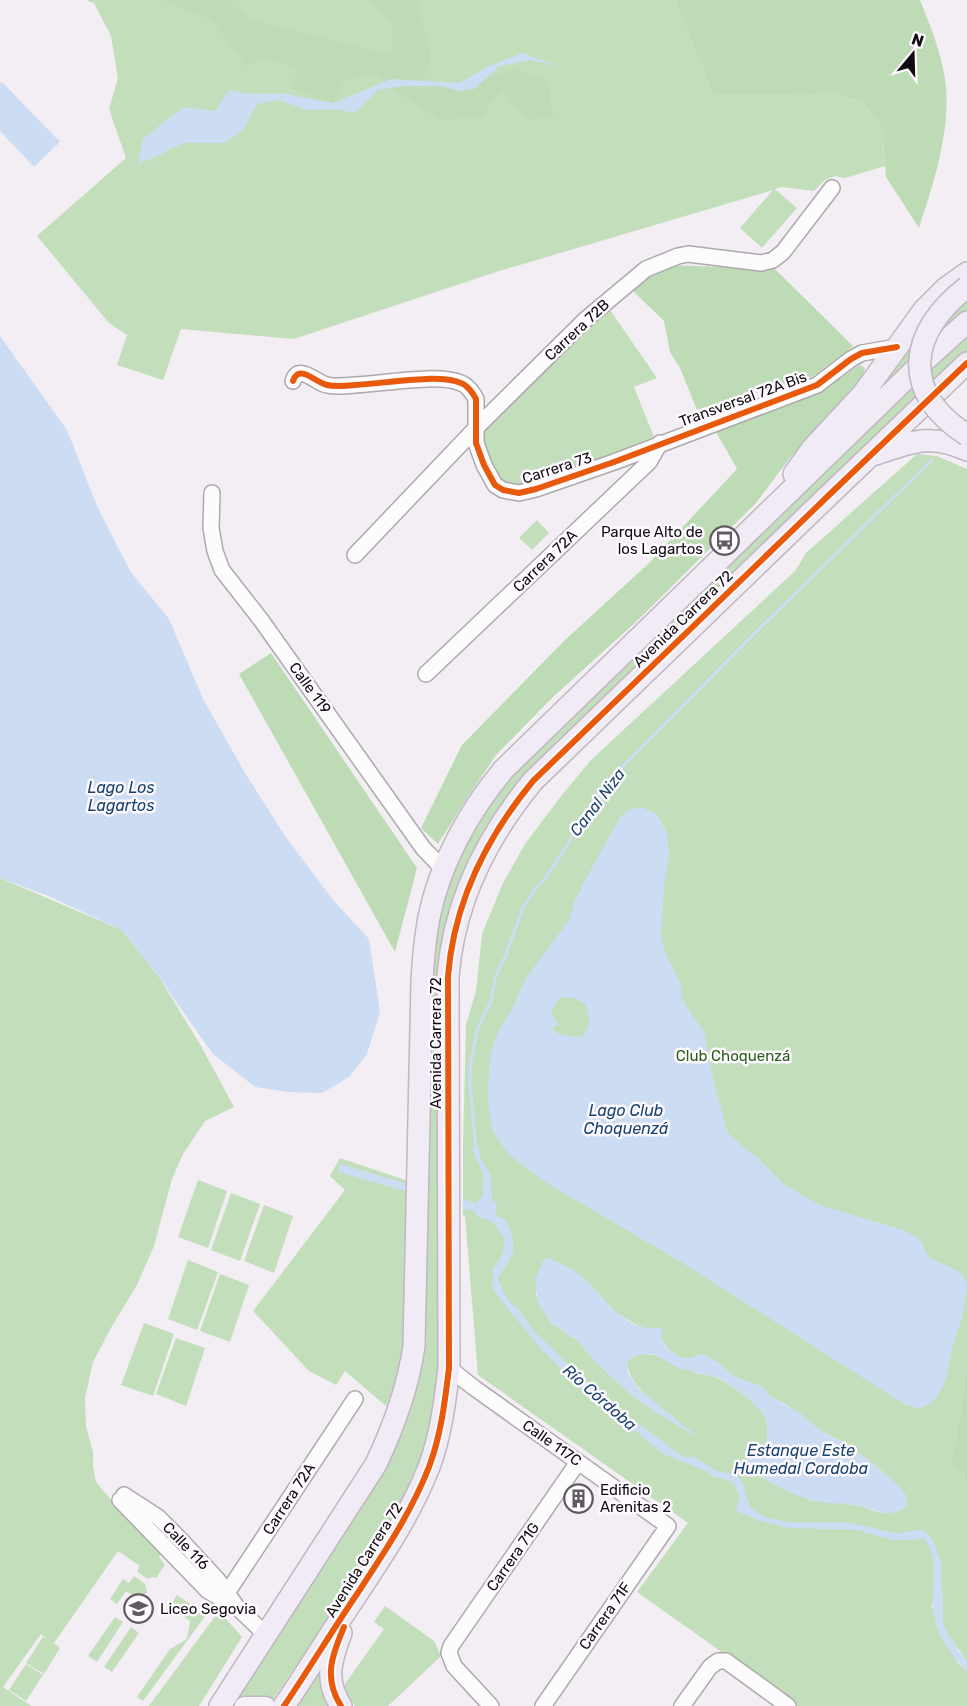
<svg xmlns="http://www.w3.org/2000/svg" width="967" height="1706" font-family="Rubik,sans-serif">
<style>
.green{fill:#c3deba;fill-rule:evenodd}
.forest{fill:#bddbb5}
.water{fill:#ccdcf2;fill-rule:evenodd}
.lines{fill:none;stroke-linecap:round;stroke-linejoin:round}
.stream{stroke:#ccdcf2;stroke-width:3}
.minor-casing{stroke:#ada9ad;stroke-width:18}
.major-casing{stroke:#bfb7c2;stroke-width:21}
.highway-casing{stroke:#bfb7c2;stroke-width:24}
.minor{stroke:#fdfcfd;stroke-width:15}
.major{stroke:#f6f2f7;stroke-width:18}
.highway{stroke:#f0ebf4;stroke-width:21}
.highway-bridge-casing{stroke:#bfb7c2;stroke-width:24;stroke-linecap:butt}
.highway-bridge{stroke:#f0ebf4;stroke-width:21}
.cycleway-casing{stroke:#fefaff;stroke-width:10}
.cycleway{stroke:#e8590c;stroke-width:6}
.labels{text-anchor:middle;stroke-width:5;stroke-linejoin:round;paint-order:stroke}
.street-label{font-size:15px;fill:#0f0d10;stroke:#fefaff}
.poi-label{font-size:15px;fill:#0f0d10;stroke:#fefaff;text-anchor:start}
.park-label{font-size:15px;fill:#295f17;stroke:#fefaff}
.water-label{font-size:16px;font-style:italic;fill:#18446f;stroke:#fefaff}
</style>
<rect width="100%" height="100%" fill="#f3eef3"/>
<path class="green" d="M 86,0 L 675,0 L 713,94 L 810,95 L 832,92 L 862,102 L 882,127 L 885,166 L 845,178 L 835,176 L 825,180 L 814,191 L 782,187 L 775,189 L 797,208 L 762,248 L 740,228 L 773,190 L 496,272 L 294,339 L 181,329 L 163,380 L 117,365 L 127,335 L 109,323 L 37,236 L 126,158 L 109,109 L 118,78 L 111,36 L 94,3 Z
M 967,297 L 967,315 L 833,445 L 905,350 Z
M 610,310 L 657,378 L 634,387 L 654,437 L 526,488 L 507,488 L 486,463 L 480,431 L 579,333 Z
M 967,338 L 967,354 L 526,775 L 446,930 L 443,1369 L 433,1423 L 413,1481 L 394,1520 L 269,1706 L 229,1706 L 398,1438 L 434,935 L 447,884 L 466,840 L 494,792 L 882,415 Z
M 917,454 L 937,456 L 967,469 L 967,1372 L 953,1455 L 954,1467 L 964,1474 L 967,1483 L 967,1661 L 948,1635 L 943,1623 L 942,1586 L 933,1600 L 932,1607 L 958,1663 L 967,1671 L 967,1706 L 798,1706 L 637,1592 L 688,1523 L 478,1375 L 465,1216 L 463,1215 L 463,1147 L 466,1025 L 476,991 L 482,934 L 503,883 L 525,844 L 562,795 L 591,760 L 795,571 L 806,553 ZM 540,1271 L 594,1289 L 615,1312 L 637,1325 L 644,1328 L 662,1330 L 662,1339 L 668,1349 L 681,1358 L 691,1358 L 720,1364 L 733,1376 L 762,1387 L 771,1397 L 787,1405 L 821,1431 L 841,1441 L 871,1462 L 883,1472 L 889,1513 L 877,1512 L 858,1505 L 810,1500 L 747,1460 C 759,1456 764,1451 767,1438 C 768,1431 768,1421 764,1415 C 758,1403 729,1383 717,1378 C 709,1374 701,1375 694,1372 C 673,1365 646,1341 626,1363 C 633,1394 673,1417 696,1436 L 651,1409 L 629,1393 L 596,1362 L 575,1338 L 570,1337 L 563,1330 L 553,1325 L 548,1318 L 536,1296 L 537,1284 L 535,1279 Z
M 537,520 L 549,533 L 532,550 L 519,538 Z
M 0,878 L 122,930 L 159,977 L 201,1046 L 234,1107 L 205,1121 L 183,1154 L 172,1179 L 154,1246 L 137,1285 L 112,1326 L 93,1362 L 85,1398 L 86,1426 L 93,1452 L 93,1466 L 96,1482 L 112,1501 L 128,1515 L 163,1551 L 159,1557 L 165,1565 L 156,1578 L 152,1577 L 148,1579 L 137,1572 L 140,1566 L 118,1551 L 54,1643 L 60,1648 L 44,1674 L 26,1663 L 43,1637 L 49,1641 L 41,1634 L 3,1687 L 31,1706 L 0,1706 Z
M 340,1158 L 408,1181 L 403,1338 L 399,1375 L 386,1406 L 345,1371 L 336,1385 L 309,1371 L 253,1311 L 345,1190 L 330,1176 Z
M 198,1180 L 227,1191 L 208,1248 L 178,1237 Z
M 231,1193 L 260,1204 L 240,1261 L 211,1250 Z
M 264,1205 L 293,1216 L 274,1273 L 244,1261 Z
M 188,1260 L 218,1272 L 197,1330 L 168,1319 Z
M 220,1274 L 249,1285 L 230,1342 L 200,1331 Z
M 144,1323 L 174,1334 L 153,1396 L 121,1385 Z
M 176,1338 L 205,1348 L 186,1406 L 156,1394 Z
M 134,1576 L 145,1584 L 147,1593 L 137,1598 L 126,1591 L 117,1604 L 110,1599 L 123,1579 L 129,1583 Z
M 177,1595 L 206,1615 L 143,1701 L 137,1697 L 170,1649 L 187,1639 L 190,1621 L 169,1607 Z
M 385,1606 L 434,1641 L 441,1656 L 388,1706 L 355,1706 L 342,1688 L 384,1629 L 374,1622 Z
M 219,1611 L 242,1637 L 199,1706 L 149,1706 Z
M 115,1617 L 123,1622 L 97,1662 L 88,1656 Z
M 131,1627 L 139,1633 L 112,1672 L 104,1667 Z
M 324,1663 L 332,1706 L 297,1706 Z
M 26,1664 L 43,1675 L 26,1701 L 9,1690 Z"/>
<path class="forest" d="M 163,0 L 227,0 L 249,19 L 393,56 L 393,24 L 369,0 L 416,0 L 431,59 L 420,90 L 482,80 L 515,69 L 548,82 L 553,117 L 527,120 L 504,91 L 489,104 L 483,116 L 439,120 L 399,92 L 374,73 L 344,81 L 333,103 L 291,89 L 298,68 L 262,57 L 246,66 L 211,19 Z
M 675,0 L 920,0 C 930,25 941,52 945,79 C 952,128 934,182 919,228 L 886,177 L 882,127 L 862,102 L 832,92 L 810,95 L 713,94 Z
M 668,265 L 775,269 L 853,346 L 813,376 L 697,410 L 680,368 L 670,352 L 664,321 L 631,289 Z
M 859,365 L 864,367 L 865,369 L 862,377 L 789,459 L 756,503 L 637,621 L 554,696 L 496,755 L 465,801 L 438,844 L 421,828 L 462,745 L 565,640 L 647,565 L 737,469 L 715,430 L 811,393 L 840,379 Z
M 271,653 L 417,868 L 395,952 L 239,674 Z
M 967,1372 L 967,1483 L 964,1474 L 953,1467 L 953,1455 Z"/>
<path class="water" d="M 522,53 L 562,67 L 531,60 L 500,66 L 474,89 L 460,91 L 440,86 L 406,86 L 378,90 L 355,113 L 336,109 L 307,110 L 278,100 L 257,104 L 243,130 L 224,143 L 183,143 L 151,159 L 138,164 L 143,139 L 183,107 L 215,111 L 229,90 L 251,94 L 280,93 L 333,103 L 391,79 L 459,83 L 487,67 Z
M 2,82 L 60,142 L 34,167 L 0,131 L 0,83 Z
M 0,336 L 67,430 L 97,506 L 130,571 L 169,619 L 203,699 L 245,773 L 285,836 L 333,900 L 369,939 L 380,1012 L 367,1054 L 349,1077 L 322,1093 L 288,1092 L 255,1087 L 212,1053 L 159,977 L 122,930 L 48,896 L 0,878 Z
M 636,808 L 643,808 L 657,814 L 667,833 L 669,855 L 664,887 L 661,936 L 666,954 L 682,987 L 681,995 L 685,1004 L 704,1032 L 715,1088 L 728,1133 L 748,1151 L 757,1157 L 785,1185 L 802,1195 L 823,1206 L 903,1230 C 908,1233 915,1235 919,1239 C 924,1245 925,1254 931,1258 C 942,1266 964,1268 967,1284 C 967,1303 960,1324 954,1342 C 948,1363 949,1390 929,1404 C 926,1406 921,1409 917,1408 C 913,1407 908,1405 904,1404 L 681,1262 L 545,1182 L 509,1155 L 493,1132 L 488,1104 L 488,1090 L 490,1057 L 497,1034 L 513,1007 L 526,978 L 569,920 L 574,903 L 582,886 L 620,817 L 628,810 ZM 562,997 L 573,998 L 584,1003 C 590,1016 592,1027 581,1037 L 561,1035 L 553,1030 L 554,1026 L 558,1025 L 559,1024 L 553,1017 L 551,1012 L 557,1001 Z
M 473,1147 L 478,1147 L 481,1159 L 491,1175 L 492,1201 L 497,1202 L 495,1215 L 500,1218 L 506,1219 C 511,1231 517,1244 511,1257 C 508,1265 501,1271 498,1278 L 504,1294 L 511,1303 L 520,1311 L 534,1331 L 614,1410 L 629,1421 L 642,1426 L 678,1453 L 687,1458 L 691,1456 C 700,1459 707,1466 715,1470 C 723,1474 734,1471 740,1479 C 748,1489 745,1505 756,1512 C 783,1528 818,1521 848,1523 C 875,1526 892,1539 920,1529 C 938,1538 932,1547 941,1561 L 943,1623 L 948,1635 L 952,1639 L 958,1651 L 967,1660 L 967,1671 C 950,1655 933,1630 933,1606 C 932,1584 940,1556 923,1538 L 914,1540 L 891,1540 L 858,1530 L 788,1528 L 764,1522 L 736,1511 L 737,1504 L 740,1500 L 739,1495 L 734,1484 L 728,1480 L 714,1477 L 706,1471 L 663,1454 L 637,1432 L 626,1427 L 618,1421 L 587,1395 L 541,1349 L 496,1294 L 492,1286 L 493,1268 L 500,1259 L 505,1244 L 503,1237 L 495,1225 L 491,1221 L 478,1217 L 472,1209 L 468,1210 L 463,1209 L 463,1199 L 476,1203 L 483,1196 L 483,1174 L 473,1151 Z
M 340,1164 L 408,1184 L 408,1192 L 338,1172 Z
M 548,1258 C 560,1263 571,1267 581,1276 C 601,1293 628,1336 659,1327 L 662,1330 L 662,1339 L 668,1349 L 681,1358 L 691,1358 L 696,1355 L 705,1355 L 720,1364 L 733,1376 L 763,1387 L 771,1397 L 800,1413 L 821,1431 L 841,1441 L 871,1462 L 897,1484 L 906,1495 L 907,1506 C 889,1520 878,1510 859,1506 C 848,1503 837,1504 826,1503 C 794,1498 767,1483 742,1463 L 758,1456 L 764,1448 L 767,1436 L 767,1424 L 764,1414 L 746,1396 L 719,1378 L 681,1369 L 653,1354 L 641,1354 L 631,1358 L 626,1364 L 628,1373 L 639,1389 L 700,1439 L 651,1409 L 629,1393 L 596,1362 L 575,1338 L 570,1337 L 563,1330 L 553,1325 L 548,1318 L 537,1302 L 537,1284 L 535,1279 L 543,1261 Z"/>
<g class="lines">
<path class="stream" d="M 476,1150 L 470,1082 L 470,1068 L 477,1030 L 490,1003 L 496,975 L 505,957 L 523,908 L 537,886 L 545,879 L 563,852 L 597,795 L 613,776 L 755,633 L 932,460"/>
<defs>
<path id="minor" d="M 293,381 C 299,363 316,383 327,385 C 336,387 346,386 355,385 C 383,384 437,373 461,383 C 467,385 473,393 476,399 L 476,443 L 484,465 L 495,485 L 503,490 L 519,493 L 536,489 L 614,462 L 817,385 L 851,359 L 862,353 L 897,347
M 212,493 L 211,528 L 215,551 L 222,570 L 261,620 L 423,848 L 444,870
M 355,555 L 477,427 L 585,320 L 646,269 L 678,256 L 688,254 L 761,263 L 773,260 L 783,252 L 832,188
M 426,674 L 649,462 L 660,443
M 449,1368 L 473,1387 L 668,1526 L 543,1706
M 124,1495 L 158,1517 L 179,1538 L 217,1579 L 237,1607 L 266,1635
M 120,1500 L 208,1591 L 231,1604
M 223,1599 L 355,1399
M 491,1706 L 454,1666 L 449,1653 L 451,1646 L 578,1462
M 682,1706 L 710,1667 L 718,1661 L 726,1661 L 788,1706"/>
<path id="major" d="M 244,1706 L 266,1706"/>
<path id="highway" d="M 876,454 C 912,442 930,433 967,450
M 794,474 L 812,449 L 863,394 L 924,310 L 946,288 L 967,273
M 220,1706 L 376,1464 C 394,1426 408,1388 414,1346 L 422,982 C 423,960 425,939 429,917 C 440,863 469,811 504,769 L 923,362 L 967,322
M 284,1706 C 309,1669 332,1631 357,1594 C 384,1553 411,1513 429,1467 C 441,1435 445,1401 449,1368 L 448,976 C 454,902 486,838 533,781 L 828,496 L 967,363
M 341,1706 C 324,1680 331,1660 341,1633"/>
</defs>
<use href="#minor" class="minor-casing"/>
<use href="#major" class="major-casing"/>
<use href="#highway" class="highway-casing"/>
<use href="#minor" class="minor"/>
<use href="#major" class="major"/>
<use href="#highway" class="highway"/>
<defs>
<path id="highway-bridge" d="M 967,287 C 908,332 900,393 967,435"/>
</defs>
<use href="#highway-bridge" class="highway-bridge-casing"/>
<use href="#highway-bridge" class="highway-bridge"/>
<defs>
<path id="cycleway" d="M 293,381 C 299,363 316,383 327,385 C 336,387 346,386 355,385 C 383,384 437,373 461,383 C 467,385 473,393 476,399 L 476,443 L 484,465 L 495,485 L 503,490 L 519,493 L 536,489 L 614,462 L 817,385 L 851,359 L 862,353 L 897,347
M 284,1706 C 309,1669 332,1631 357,1594 C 384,1553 411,1513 429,1467 C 441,1435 445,1401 449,1368 L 448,976 C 454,902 486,838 533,781 L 828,496 L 967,363
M 341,1706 C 323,1678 332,1655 344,1627"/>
</defs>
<use href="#cycleway" class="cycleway-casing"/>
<use href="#cycleway" class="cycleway"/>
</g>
<defs>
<symbol id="bus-ring" viewBox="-11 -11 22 22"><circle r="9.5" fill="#fefaff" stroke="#5f5c5f" stroke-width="1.5"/><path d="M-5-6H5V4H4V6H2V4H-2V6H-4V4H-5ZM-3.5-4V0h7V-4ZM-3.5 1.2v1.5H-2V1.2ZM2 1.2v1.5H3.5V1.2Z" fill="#5f5c5f"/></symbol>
<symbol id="building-ring" viewBox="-11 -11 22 22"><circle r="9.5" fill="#fefaff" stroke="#5f5c5f" stroke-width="1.5"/><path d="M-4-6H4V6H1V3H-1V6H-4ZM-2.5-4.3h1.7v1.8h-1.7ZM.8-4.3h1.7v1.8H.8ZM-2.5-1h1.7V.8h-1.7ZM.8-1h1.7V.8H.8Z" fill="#5f5c5f"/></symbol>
<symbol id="school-ring" viewBox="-11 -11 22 22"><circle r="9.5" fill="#fefaff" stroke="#5f5c5f" stroke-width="1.5"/><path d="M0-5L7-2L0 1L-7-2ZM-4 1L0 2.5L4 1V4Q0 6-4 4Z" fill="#5f5c5f"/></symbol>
</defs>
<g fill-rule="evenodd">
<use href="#bus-ring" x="708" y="524" width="33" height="33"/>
<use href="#building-ring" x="562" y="1482" width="33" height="33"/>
<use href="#school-ring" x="122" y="1592" width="33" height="33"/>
</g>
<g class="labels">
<g class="street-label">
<text transform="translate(577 330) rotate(-43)" y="5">Carrera 72B</text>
<text transform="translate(743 399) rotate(-20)" y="5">Transversal 72A Bis</text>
<text transform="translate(557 468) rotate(-18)" y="5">Carrera 73</text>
<text transform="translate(545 561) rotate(-44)" y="5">Carrera 72A</text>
<text transform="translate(683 619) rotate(-44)" y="5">Avenida Carrera 72</text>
<text transform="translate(310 688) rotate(54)" y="5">Calle 119</text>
<text transform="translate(436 1043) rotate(-90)" y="5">Avenida Carrera 72</text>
<text transform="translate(552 1443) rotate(35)" y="5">Calle 117C</text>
<text transform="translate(289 1499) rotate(-57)" y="5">Carrera 72A</text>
<text transform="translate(186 1546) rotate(46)" y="5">Calle 116</text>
<text transform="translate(513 1557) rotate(-55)" y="5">Carrera 71G</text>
<text transform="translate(364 1560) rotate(-58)" y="5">Avenida Carrera 72</text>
<text transform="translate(605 1616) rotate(-55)" y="5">Carrera 71F</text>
</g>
<g class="poi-label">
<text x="703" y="537" text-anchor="end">Parque Alto de<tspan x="703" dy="17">los Lagartos</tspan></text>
<text x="600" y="1495">Edificio<tspan x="600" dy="17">Arenitas 2</tspan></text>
<text x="160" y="1614">Liceo Segovia</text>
</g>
<g class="park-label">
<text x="733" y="1061">Club Choquenzá</text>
</g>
<g class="water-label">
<text x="121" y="793">Lago Los<tspan x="121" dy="18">Lagartos</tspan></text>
<text transform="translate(597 802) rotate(-53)" y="6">Canal Niza</text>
<text x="626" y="1116">Lago Club<tspan x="626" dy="18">Choquenzá</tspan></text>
<text transform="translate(600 1397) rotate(41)" y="6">Río Córdoba</text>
<text x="801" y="1456">Estanque Este<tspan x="801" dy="18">Humedal Cordoba</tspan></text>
</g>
</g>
<g transform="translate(913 54) rotate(19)" stroke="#fefaff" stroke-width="4.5" paint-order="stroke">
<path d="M0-4.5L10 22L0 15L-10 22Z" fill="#0f0d10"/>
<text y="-9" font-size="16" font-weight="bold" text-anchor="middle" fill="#0f0d10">N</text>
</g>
</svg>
